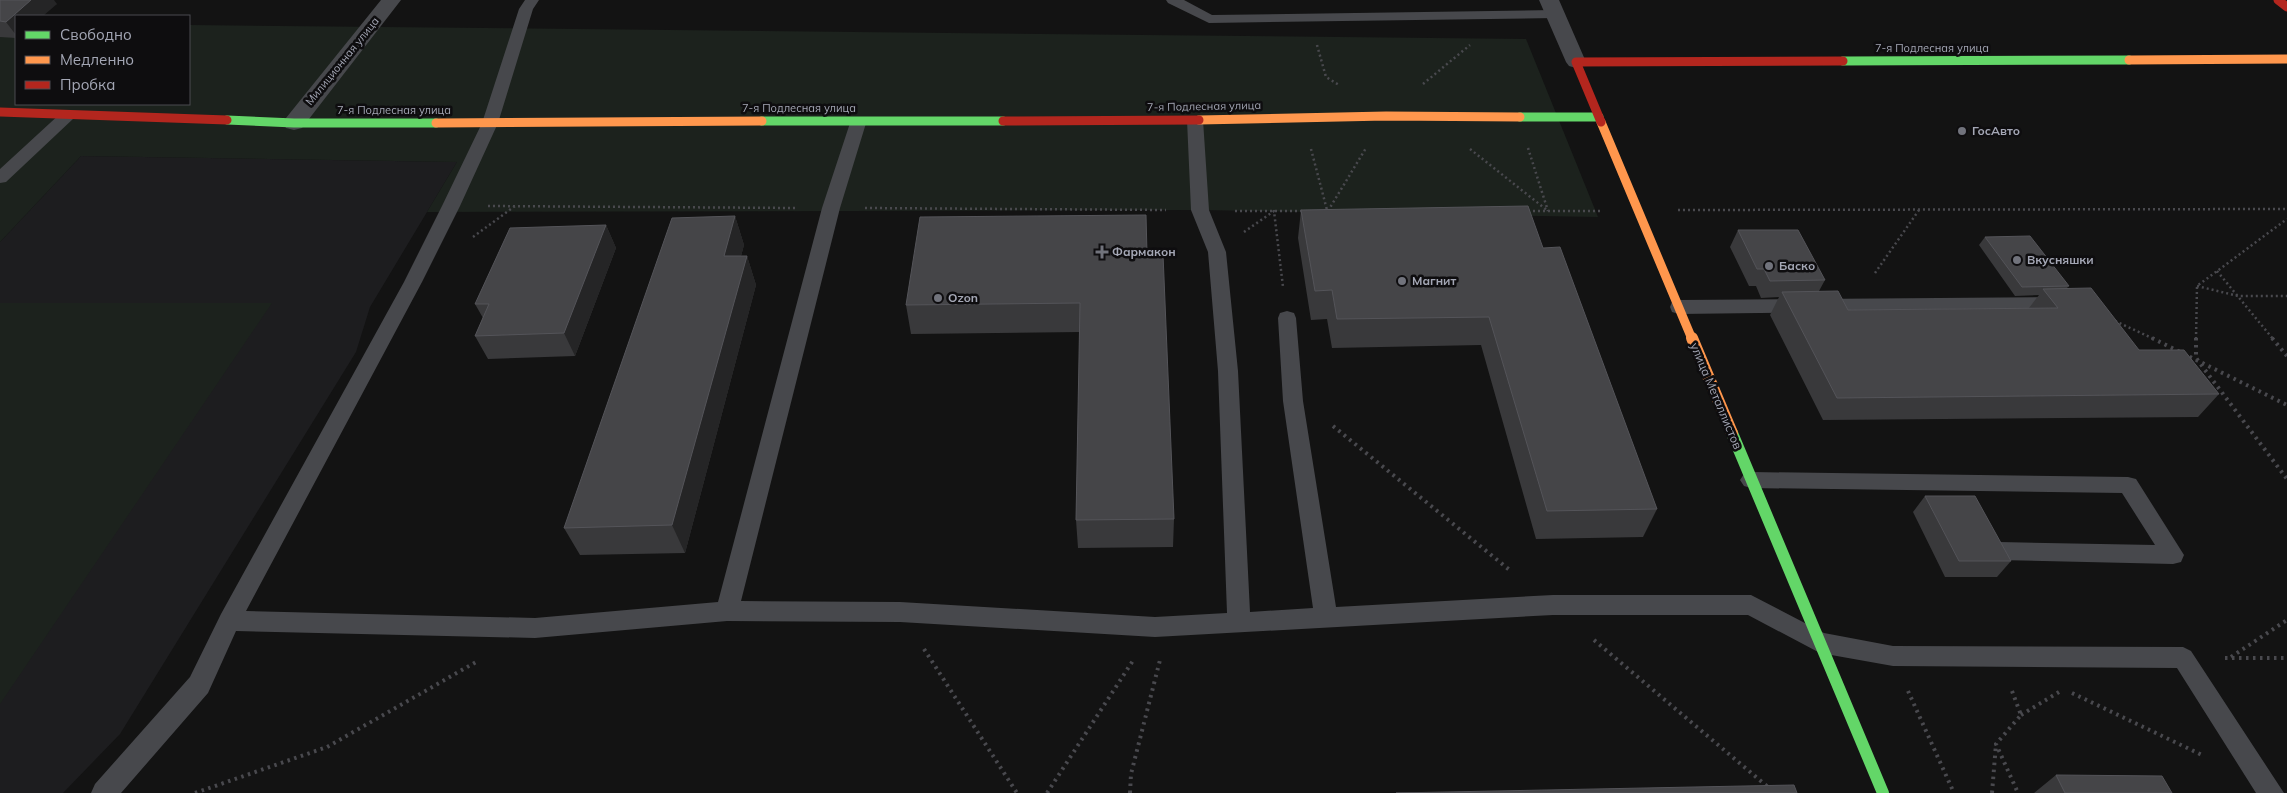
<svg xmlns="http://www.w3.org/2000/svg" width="2287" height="793" font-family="Mulish,sans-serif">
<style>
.built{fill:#1d1d1f}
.green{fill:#1c221d}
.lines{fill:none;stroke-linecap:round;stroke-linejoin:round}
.path-far1{stroke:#49494e;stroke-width:2.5;stroke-dasharray:2 3;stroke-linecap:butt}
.path{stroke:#49494e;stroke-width:4;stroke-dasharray:2.5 4.5;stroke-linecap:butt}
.lane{fill:#47484c;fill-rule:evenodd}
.street{fill:#47484c;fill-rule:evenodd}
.fast-far1{stroke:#63d668;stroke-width:9}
.fast{stroke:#63d668;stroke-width:12}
.slow-far1{stroke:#ff974d;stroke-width:9}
.slow{stroke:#ff974d;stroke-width:12}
.jam{stroke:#b3261e;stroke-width:9}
.wall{fill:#39393b}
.shaded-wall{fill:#252526}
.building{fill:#454548;stroke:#545459}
.poi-dot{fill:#71737c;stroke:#0e0d0f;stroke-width:2}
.labels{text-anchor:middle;stroke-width:5;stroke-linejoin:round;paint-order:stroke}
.far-street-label{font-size:11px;fill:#a4a7b5;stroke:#0e0d0f}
.poi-label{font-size:12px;font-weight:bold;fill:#a4a7b5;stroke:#0e0d0f;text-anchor:start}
.street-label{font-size:12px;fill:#a4a7b5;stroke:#0e0d0f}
</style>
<rect width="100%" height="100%" fill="#131313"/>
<path class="built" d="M 81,156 L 457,162 L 370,307 L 356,352 L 120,734 L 63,793 L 0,793 L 0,242 Z"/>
<path class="green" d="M 16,25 L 16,104 L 189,104 L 189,25 L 1526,39 L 1598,217 L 1200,210 L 427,212 L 457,162 L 81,156 L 0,242 L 0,27 Z
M 0,303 L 272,303 L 0,704 Z"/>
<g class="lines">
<path class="path-far1" d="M 1317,45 L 1326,77 L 1339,85
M 1423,84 L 1470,45
M 1528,148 L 1548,211
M 1311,149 L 1327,210
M 1470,149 L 1548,211
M 488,206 L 796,208
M 865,208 L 1166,210
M 1678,210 L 2287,209
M 1235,211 L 1304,211
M 1328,211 L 1366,148
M 1528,211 L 1601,211
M 1244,232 L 1274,211 L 1283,287
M 473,237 L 515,206
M 2217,271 L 2273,339
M 1875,273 L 1919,210
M 2197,286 L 2238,296 L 2287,296
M 2115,321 L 2154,339
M 2196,339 L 2197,286 L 2287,219"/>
<path class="path" d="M 2152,338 L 2287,405
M 2196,338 L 2196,358 L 2287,479
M 2272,338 L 2287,356
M 1333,426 L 1512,572
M 1594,640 L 1775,793
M 924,649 L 1017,793
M 2231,657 L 2287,620
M 2225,658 L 2287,658
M 1908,691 L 1954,793
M 2012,691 L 2021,715 L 1996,744 L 2018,793
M 2072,693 L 2202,755
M 2021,715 L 2059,692
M 195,793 L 327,747 L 476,662
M 1047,793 L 1134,659
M 1130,793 L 1131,774 L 1160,660
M 1992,793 L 1996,744"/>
<path class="lane" d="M 525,0 L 539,0 L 533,9 L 498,123 L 460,206 L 422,282 L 246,611 L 535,618 L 718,602 L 822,208 L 851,120 L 853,117 L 865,117 L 867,120 L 840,208 L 741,601 L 900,602 L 1155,617 L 1227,613 L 1218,371 L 1208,252 L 1191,210 L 1187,120 L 1189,117 L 1201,117 L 1203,120 L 1209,210 L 1226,252 L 1238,371 L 1250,612 L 1313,608 L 1283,401 L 1278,318 L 1280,313 L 1287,311 L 1294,313 L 1296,318 L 1303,401 L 1336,607 L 1553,595 L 1751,595 L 1824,633 L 1893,646 L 2183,647 L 2191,651 L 2284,793 L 2256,793 L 2177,668 L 1893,666 L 1820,653 L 1748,615 L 1553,615 L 1155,637 L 900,622 L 727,621 L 535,638 L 236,631 L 208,693 L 121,793 L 91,793 L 95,784 L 190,677 L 221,614 L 404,282 L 442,206 L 482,123 L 519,9 Z
M 1166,0 L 1184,0 L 1212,15 L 1555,10 L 1562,14 L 1555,18 L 1209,23 L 1168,3 Z
M 68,110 L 74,112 L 76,115 L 74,118 L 6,182 L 0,183 L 0,169 L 62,112 Z
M 2059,297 L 2066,298 L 2068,303 L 2066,308 L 2059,309 L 1679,314 L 1672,312 L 1670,307 L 1672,302 L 1679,300 Z
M 1751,472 L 2128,477 L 2136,479 L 2184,555 L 2181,562 L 2173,564 L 1999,560 L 1991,557 L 1988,551 L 1991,545 L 1999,542 L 2155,545 L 2122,493 L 1751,488 L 1744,486 L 1740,480 L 1744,474 Z"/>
<path class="street" d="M 381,0 L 401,0 L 302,128 L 294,130 L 286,128 L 283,123 L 286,118 Z
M 1539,0 L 1559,0 L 1586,62 L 1583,66 L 1576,68 L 1569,66 L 1566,62 Z"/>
<path class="fast-far1" d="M 1843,61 L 2129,60
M 1520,117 L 1599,117
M 227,120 L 294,123 L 436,123
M 762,121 L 1003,121"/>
<path class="fast" d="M 1732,433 L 1883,793"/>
<path class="slow-far1" d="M 2129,60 L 2287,59
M 1199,120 L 1386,116 L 1520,117
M 1601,122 L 1692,339
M 436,123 L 762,121"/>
<path class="slow" d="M 1692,338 L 1732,433"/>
<path class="jam" d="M 2278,0 L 2287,7
M 0,112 L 227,120
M 1003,121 L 1199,120
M 1601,122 L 1576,62 L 1843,61"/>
</g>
<path class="wall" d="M 0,0 L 57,4 L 16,16 L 16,38 L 0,37 Z
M 1301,210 L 1543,248 L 1657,509 L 1643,537 L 1536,539 L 1481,345 L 1332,348 L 1327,319 L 1311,320 L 1298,238 Z
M 735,216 L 744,245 L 741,256 L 747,256 L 756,285 L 685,553 L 580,555 L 564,528 Z
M 606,225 L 616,248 L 575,356 L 488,359 L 475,336 L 483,318 L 475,304 Z
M 1738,230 L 1825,280 L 1819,291 L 1848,310 L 2029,308 L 2039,295 L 2015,296 L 1979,245 L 1985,237 L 2069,286 L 2067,288 L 2139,350 L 2219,394 L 2198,417 L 1823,420 L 1770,315 L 1779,297 L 1761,298 L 1756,286 L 1749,286 L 1730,247 Z
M 1147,254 L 1174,519 L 1173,547 L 1078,548 L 1076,520 L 1080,332 L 911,334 L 906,305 Z
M 1925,496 L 2011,561 L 1997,577 L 1945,577 L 1913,512 Z
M 2056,775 L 2172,793 L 2034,793 Z"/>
<path class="shaded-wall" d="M 31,0 L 54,0 L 57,4 L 43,16 L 16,16 L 16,35 L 6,22 Z
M 735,216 L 744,245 L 733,285 L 724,256 Z
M 606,225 L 616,248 L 575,356 L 564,333 Z
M 747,256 L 756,285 L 685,553 L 672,525 Z"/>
<path class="building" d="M 0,0 L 31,0 L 6,22 L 0,21 Z
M 1528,206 L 1543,248 L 1560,247 L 1657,509 L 1547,511 L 1489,317 L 1337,319 L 1332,290 L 1315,291 L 1301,210 Z
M 1146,215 L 1147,254 L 1163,254 L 1174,519 L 1076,520 L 1080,303 L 906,305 L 920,217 Z
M 735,216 L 724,256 L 747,256 L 672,525 L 564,528 L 672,218 Z
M 606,225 L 564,333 L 475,336 L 489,304 L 475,304 L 510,228 Z
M 1738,230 L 1798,230 L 1825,280 L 1770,281 L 1764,269 L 1757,269 Z
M 2030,236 L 2069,286 L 2022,287 L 1985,237 Z
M 2091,288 L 2139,350 L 2184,350 L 2219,394 L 1837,398 L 1782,292 L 1838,291 L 1848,310 L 2058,308 L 2043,289 Z
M 1925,496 L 1975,496 L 2011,561 L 1959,561 Z
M 2056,775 L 2162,776 L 2172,793 L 2065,793 Z
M 1794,785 L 1797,793 L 1396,793 Z"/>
<g class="poi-dot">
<circle cx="1962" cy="131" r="5"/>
<path d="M1099.5 244.5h5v5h5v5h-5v5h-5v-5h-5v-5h5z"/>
<circle cx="2017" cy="260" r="5"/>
<circle cx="1769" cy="266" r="5"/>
<circle cx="1402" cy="281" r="5"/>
<circle cx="938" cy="298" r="5"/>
</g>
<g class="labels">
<g class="far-street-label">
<text x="1932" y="52">7-я Подлесная улица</text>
<text transform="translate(342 61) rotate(-51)" y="4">Милиционная улица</text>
<text transform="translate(1204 106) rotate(-1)" y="4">7-я Подлесная улица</text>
<text x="799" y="112">7-я Подлесная улица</text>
<text x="394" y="114">7-я Подлесная улица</text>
</g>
<g class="poi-label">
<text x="1972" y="135">ГосАвто</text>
<text x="1112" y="256">Фармакон</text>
<text x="2027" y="264">Вкусняшки</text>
<text x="1779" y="270">Баско</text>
<text x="1412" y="285">Магнит</text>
<text x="948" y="302">Ozon</text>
</g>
<g class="street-label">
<text transform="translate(1716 396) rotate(67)" y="4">улица Металлистов</text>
</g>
</g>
<rect x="15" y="15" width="175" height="90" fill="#0e0d0f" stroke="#4a4b51"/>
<rect x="25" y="31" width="25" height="8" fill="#63d668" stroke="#4a4b51"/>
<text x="60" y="40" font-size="15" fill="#a4a7b5">Свободно</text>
<rect x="25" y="56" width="25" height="8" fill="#ff974d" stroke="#4a4b51"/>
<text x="60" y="65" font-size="15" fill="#a4a7b5">Медленно</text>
<rect x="25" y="81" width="25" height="8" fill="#b3261e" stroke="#4a4b51"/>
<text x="60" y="90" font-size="15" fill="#a4a7b5">Пробка</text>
</svg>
